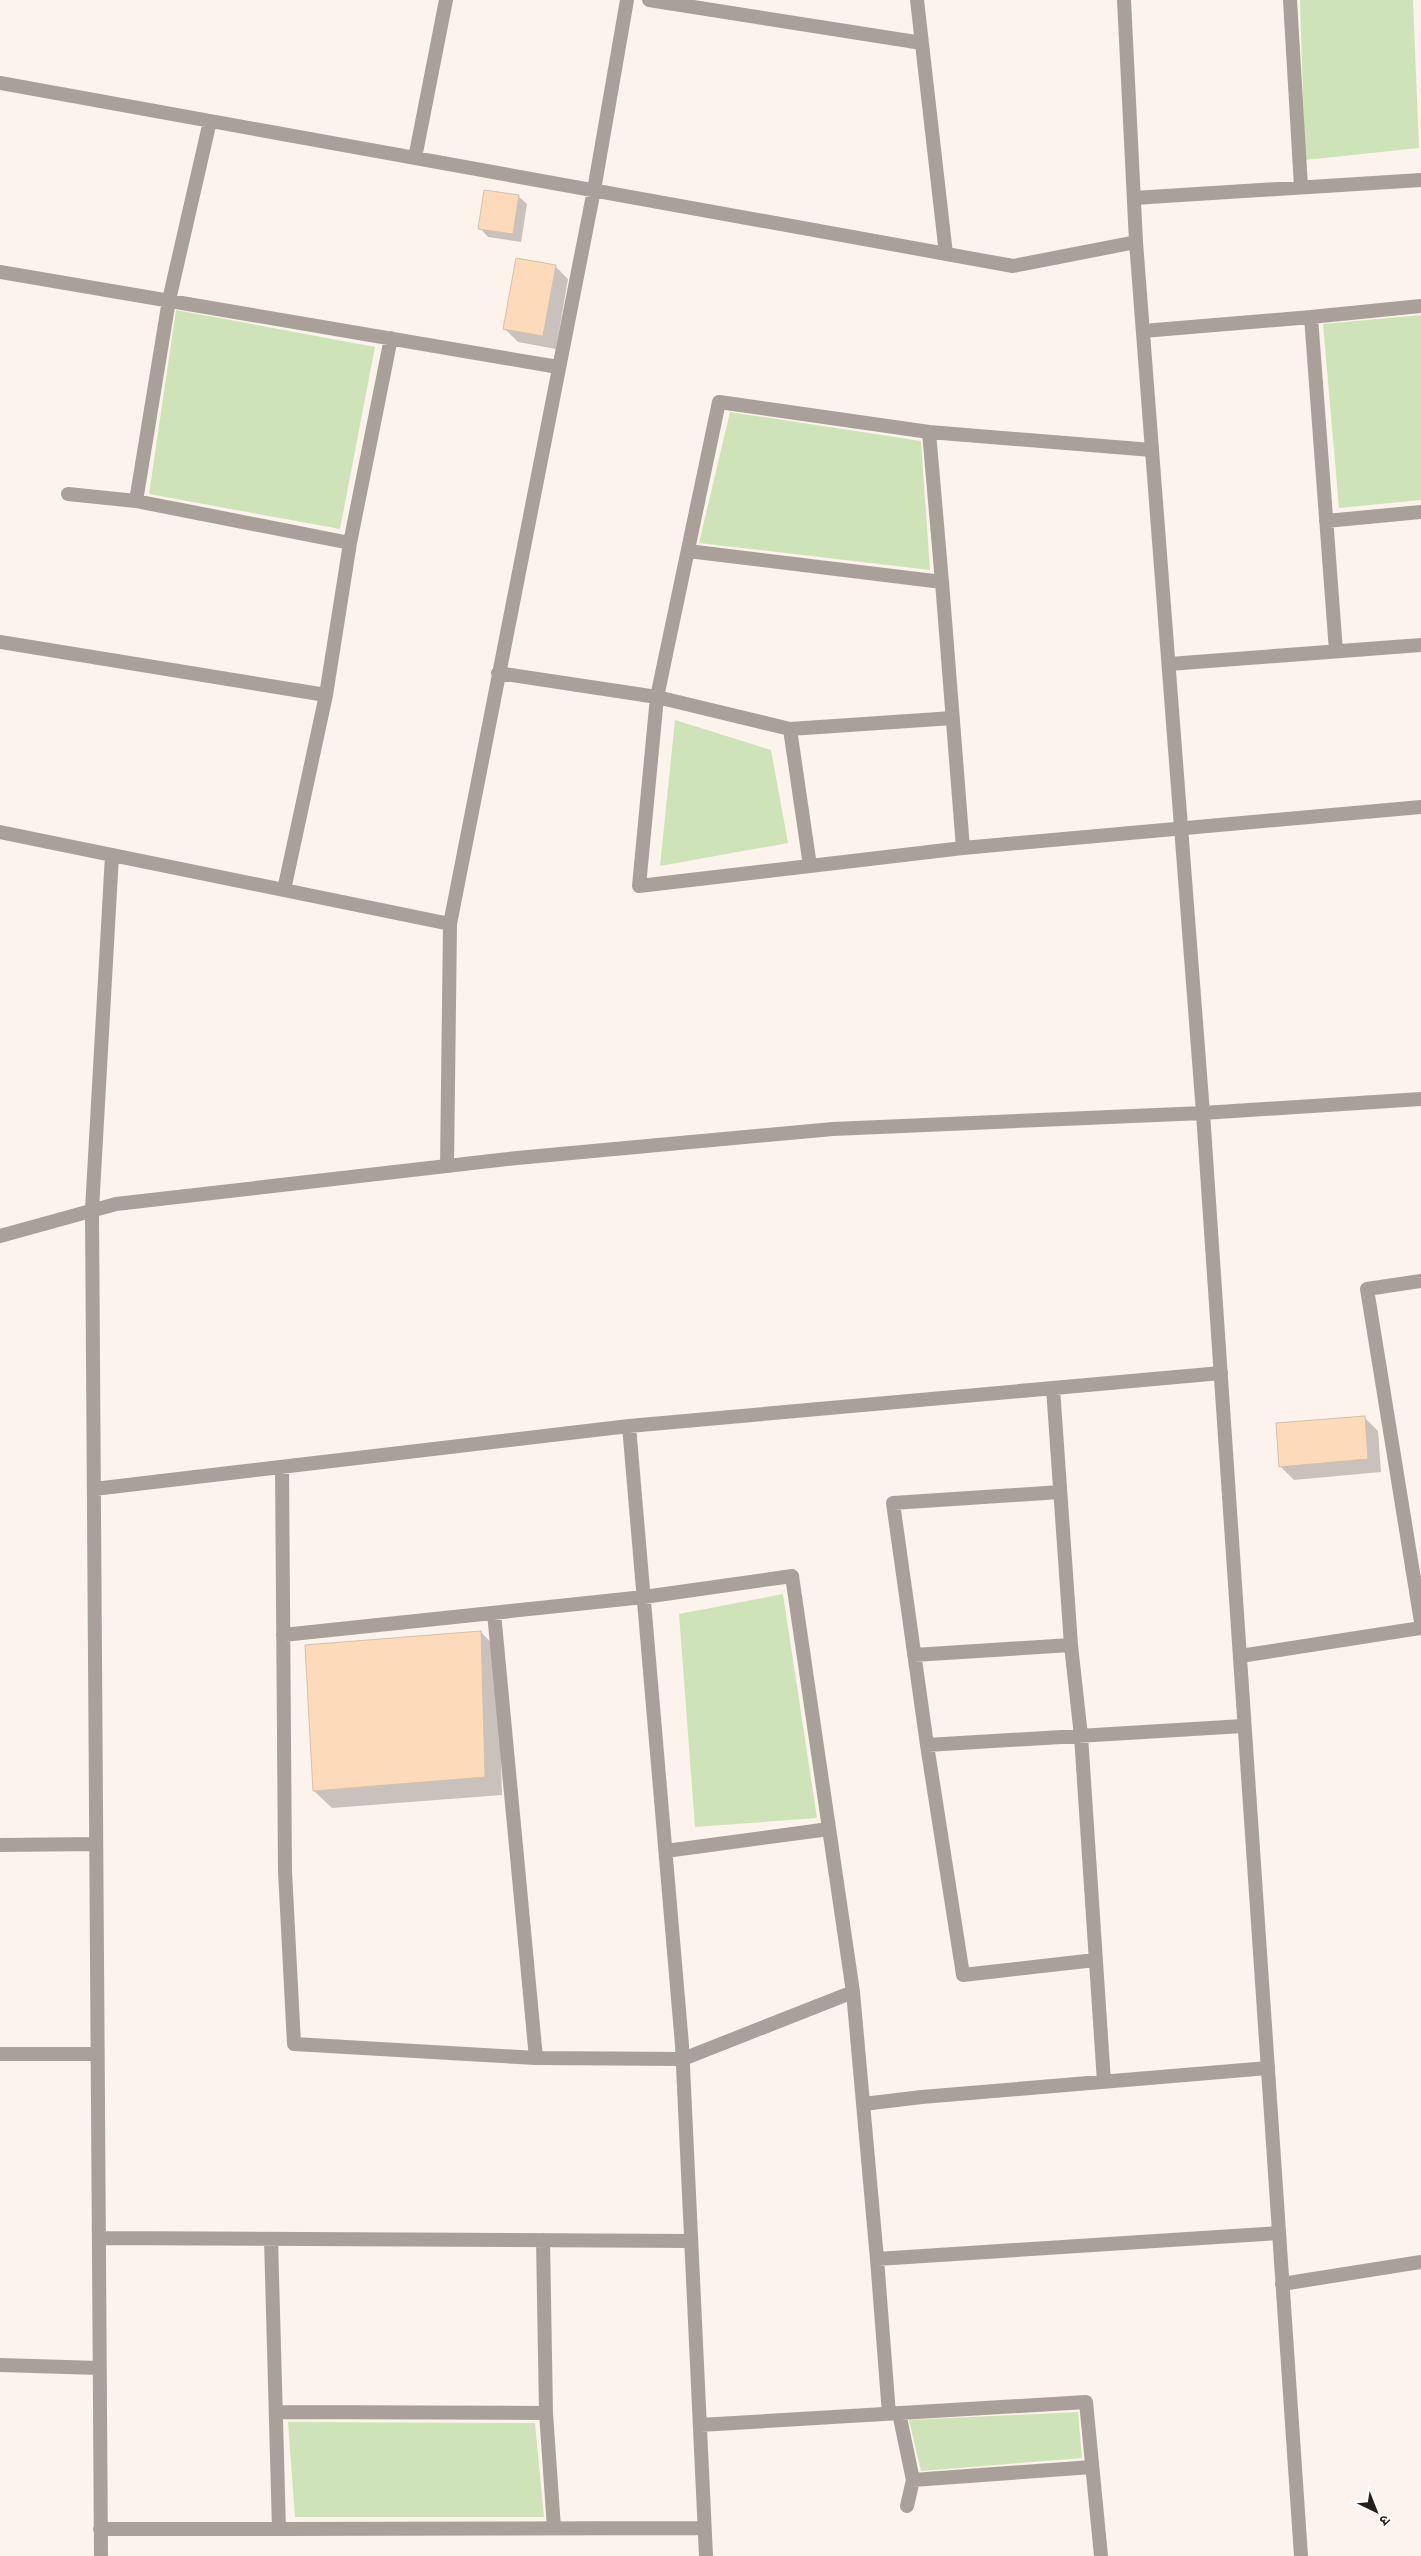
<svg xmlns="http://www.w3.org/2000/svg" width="1421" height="2556" font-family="'Roboto Condensed','Noto Sans Devanagari',sans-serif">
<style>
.green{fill:#cee4b8}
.shadow{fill:#0003}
.building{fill:#fddaba;stroke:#d5c0ae}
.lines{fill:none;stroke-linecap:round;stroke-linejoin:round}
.minor{stroke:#aaa09a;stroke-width:14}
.tertiary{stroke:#aaa09a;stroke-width:14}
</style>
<rect width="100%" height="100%" fill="#fcf3ec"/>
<path class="green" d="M 1300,0 L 1413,0 L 1419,148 L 1305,160 Z
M 176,310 L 375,347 L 340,529 L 149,494 Z
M 1421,315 L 1421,500 L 1339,508 L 1323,324 Z
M 730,412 L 921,441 L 930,570 L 699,543 Z
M 675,720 L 771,750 L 788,843 L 660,866 Z
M 783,1594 L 817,1818 L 695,1827 L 679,1614 Z
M 1078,2412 L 1082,2458 L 921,2471 L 909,2420 Z
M 288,2422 L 535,2423 L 544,2517 L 295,2517 Z"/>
<path class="shadow" d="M 518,196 L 527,204 L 521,242 L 488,237 L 480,228 Z
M 555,266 L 568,279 L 556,349 L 518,342 L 505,329 Z
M 1364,1417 L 1378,1431 L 1381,1472 L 1294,1480 L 1280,1466 Z
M 481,1632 L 498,1650 L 502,1795 L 332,1808 L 314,1791 Z"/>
<path class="building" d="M 484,190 L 519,195 L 513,234 L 478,229 Z
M 516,258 L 556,265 L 543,336 L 503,329 Z
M 1365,1416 L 1368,1459 L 1279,1467 L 1276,1423 Z
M 481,1631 L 485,1777 L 313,1791 L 305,1645 Z"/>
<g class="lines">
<path class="minor" d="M 649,0 L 922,43
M 917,0 L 946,254
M 1290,0 L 1301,187
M 0,83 L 1013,266 L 1136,242
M 210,121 L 169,300 L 136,501 L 350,543 L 391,338
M 415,158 L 446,0
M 1134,198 L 1421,180
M 0,272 L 558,367
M 1311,317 L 1421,306
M 1143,331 L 1311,317 L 1336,651
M 929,432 L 1152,450
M 68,494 L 136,501
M 1326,521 L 1421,512
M 0,642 L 326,695 L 350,543
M 1169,664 L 1421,645
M 498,673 L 657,697 L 719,402 L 929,432 L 942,582 L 688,551
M 657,697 L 790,729 L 810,866 L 639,886 Z
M 790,729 L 953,718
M 0,832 L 450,924 L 594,190 L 627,0
M 963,848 L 1421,807
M 810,866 L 963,848 L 942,582
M 284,890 L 326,695
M 447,1166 L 450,924
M 1421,1281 L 1367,1289 L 1421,1622
M 1053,1388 L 1071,1645 L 1081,1736 L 1104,2082
M 629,1426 L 682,2045 L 706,2556
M 282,1467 L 285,1871 L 294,2044 L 536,2058 L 683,2059 L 853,1992 L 792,1576 L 644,1597 L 283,1635
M 94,1489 L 629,1426 L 1221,1373
M 494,1613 L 536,2058
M 914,1655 L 1071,1645
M 1240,1656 L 1421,1628
M 927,1745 L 893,1503 L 1060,1492
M 0,1845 L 96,1844
M 666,1851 L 829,1829
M 1095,1960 L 963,1975 L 927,1745 L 1243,1726
M 853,1992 L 877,2259
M 0,2054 L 97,2054
M 863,2104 L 922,2097 L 1268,2068
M 99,2238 L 691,2241
M 543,2240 L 546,2413
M 1282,2284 L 1421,2262
M 0,2365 L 99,2368
M 276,2412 L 546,2413 L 554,2528
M 899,2413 L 913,2480 L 1092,2467
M 889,2414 L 877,2259 L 1279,2233
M 700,2425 L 1086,2402 L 1101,2556
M 907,2506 L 913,2480
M 100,2529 L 279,2529 L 271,2239
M 279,2529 L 704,2528
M 101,2556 L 92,1210 L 112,855"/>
<path class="tertiary" d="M 1124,0 L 1136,242 L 1203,1113 L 1301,2556
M 0,1236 L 116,1204 L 517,1158 L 833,1129 L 1203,1113 L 1421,1099"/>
</g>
<g transform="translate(1376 2511) rotate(137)" stroke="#ffffff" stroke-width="4" paint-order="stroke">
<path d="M0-4L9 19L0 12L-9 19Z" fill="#261f18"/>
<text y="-8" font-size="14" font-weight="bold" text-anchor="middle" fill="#261f18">उ</text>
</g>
</svg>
